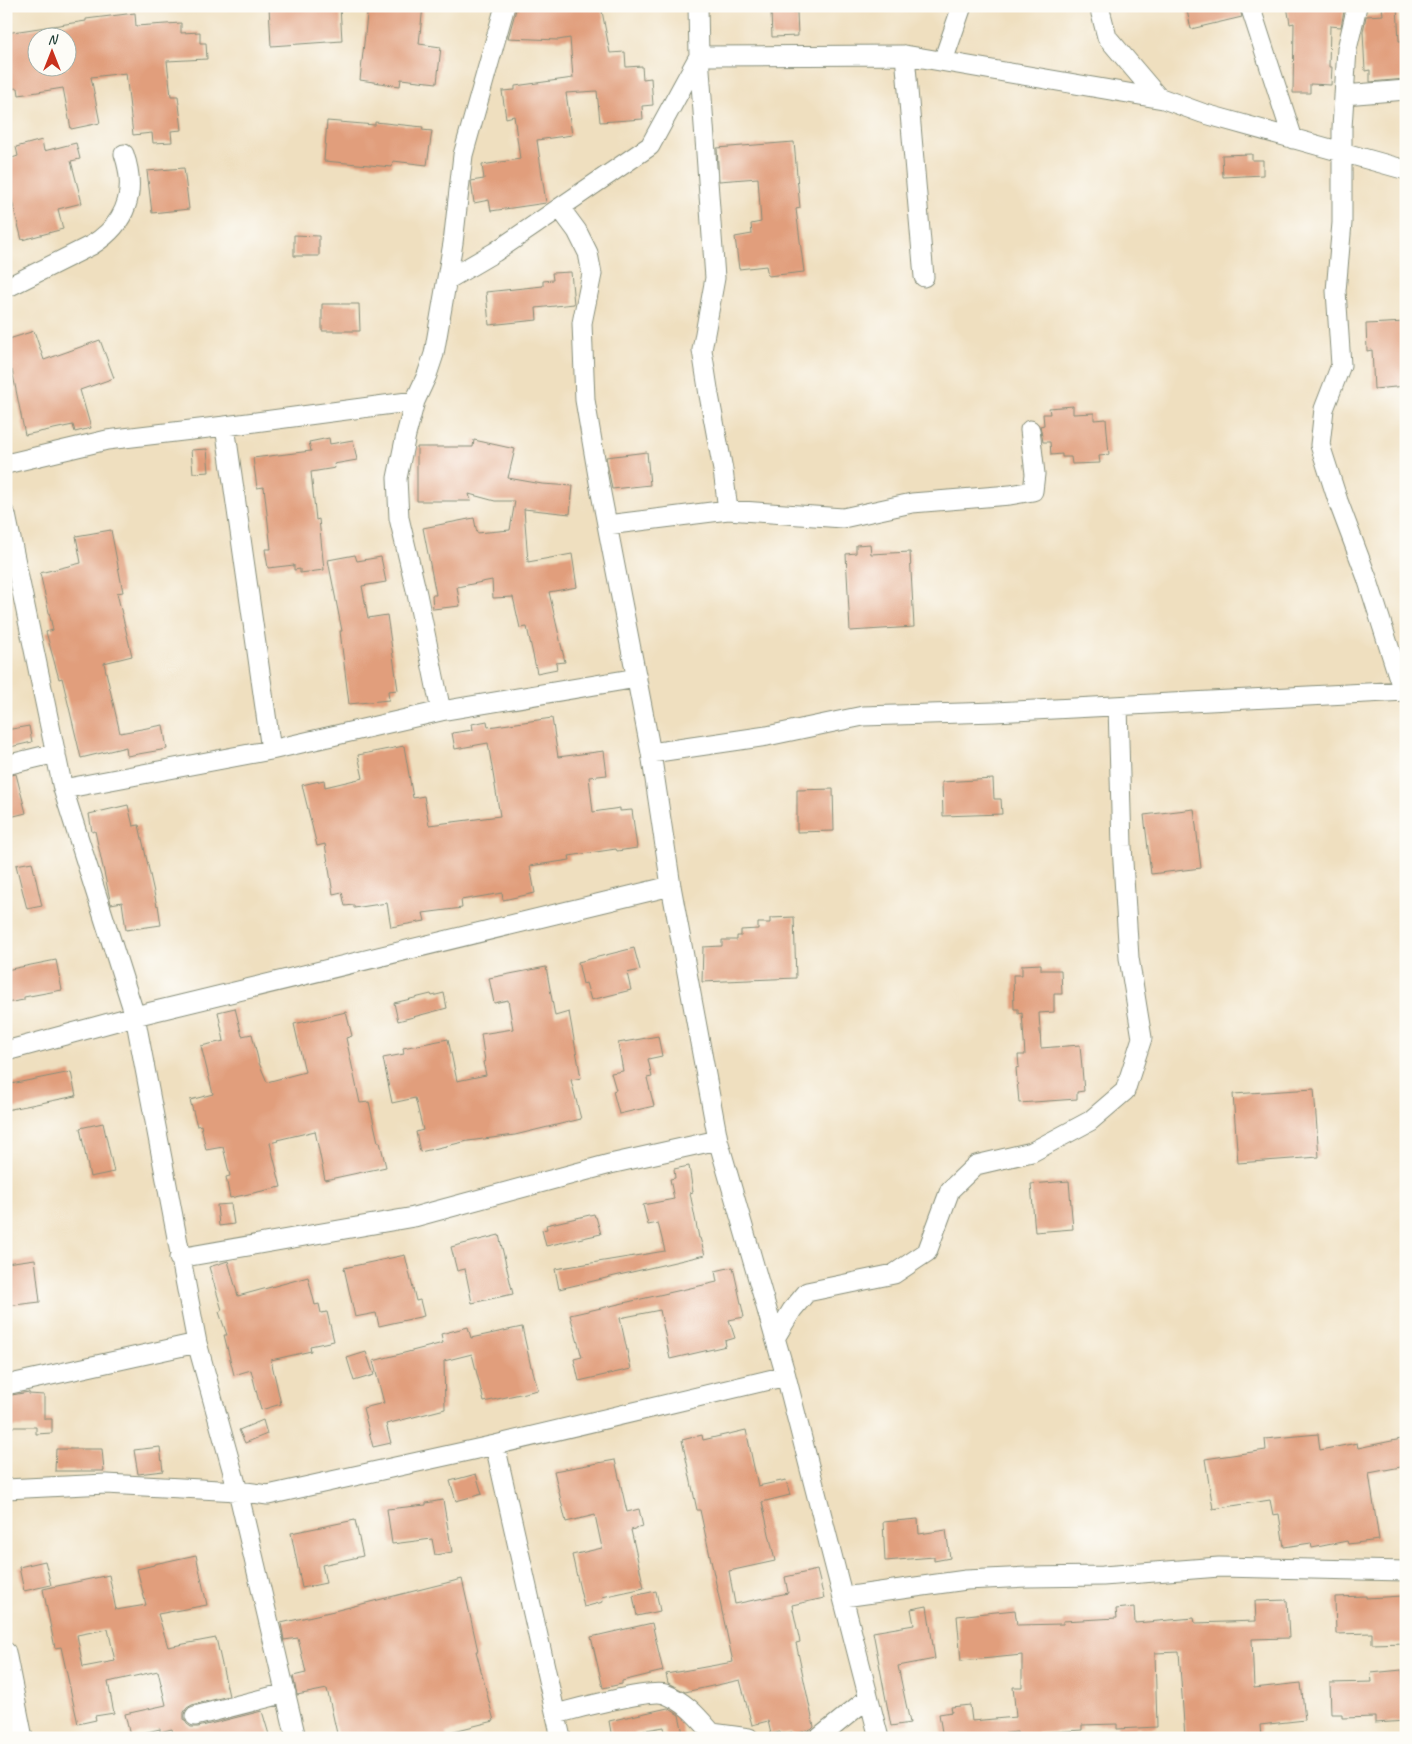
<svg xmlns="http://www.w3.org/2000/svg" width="1412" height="1744" font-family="Caveat,sans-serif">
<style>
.building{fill:#e19e7c;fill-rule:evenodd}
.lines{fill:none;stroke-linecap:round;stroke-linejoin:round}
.street-casing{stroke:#878e7a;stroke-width:21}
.street{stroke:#fff;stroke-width:19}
</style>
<rect width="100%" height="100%" fill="#fdfcf7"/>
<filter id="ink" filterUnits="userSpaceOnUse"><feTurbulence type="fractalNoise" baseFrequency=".02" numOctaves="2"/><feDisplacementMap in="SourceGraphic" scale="10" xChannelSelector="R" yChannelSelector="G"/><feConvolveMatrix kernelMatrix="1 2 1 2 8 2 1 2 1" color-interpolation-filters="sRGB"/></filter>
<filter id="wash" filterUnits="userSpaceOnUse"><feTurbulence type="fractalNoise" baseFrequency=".0096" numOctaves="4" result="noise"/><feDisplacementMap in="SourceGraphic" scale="20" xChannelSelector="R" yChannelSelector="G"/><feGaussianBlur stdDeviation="1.12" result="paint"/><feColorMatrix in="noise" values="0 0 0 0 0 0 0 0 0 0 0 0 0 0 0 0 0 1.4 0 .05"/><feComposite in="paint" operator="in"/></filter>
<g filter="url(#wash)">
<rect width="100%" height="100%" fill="#efdfbf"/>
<g id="blocks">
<path class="building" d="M 269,6 L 340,6 L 342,41 L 271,46 Z
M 368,6 L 423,6 L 419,44 L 441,47 L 437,83 L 401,79 L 400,86 L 360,80 Z
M 517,6 L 601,6 L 610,53 L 625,52 L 626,67 L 642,66 L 643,79 L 651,78 L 653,105 L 642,106 L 643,119 L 600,122 L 597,91 L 566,93 L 572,135 L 537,140 L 546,203 L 491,211 L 489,200 L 474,203 L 471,181 L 484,179 L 482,165 L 520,159 L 514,116 L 506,118 L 502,91 L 515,90 L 515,86 L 573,78 L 570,38 L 558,40 L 508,38 Z
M 1186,6 L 1239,6 L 1242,17 L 1191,29 Z
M 1287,6 L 1345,6 L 1341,27 L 1330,26 L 1329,67 L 1332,67 L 1331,85 L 1310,84 L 1310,93 L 1293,93 L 1294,23 L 1290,24 Z
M 1382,6 L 1397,6 L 1399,41 L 1406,41 L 1406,79 L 1370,82 L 1370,70 L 1365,71 L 1363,32 L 1366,16 L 1383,15 Z
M 771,12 L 797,12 L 798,36 L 772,37 Z
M 135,13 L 136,26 L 181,23 L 181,33 L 200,32 L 200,43 L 206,43 L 207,59 L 167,61 L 171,96 L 178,96 L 182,130 L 171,131 L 172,142 L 153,143 L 152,133 L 133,135 L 126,73 L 91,77 L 100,123 L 71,129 L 63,88 L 19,95 L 18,88 L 6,89 L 6,33 L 86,21 L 86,19 ZM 38,37 L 68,38 L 68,68 L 38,68 Z
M 327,121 L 375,125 L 375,122 L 423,127 L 422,130 L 432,131 L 427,165 L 393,161 L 392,167 L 324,161 Z
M 42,140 L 44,151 L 76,143 L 80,159 L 71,161 L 82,203 L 58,209 L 63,229 L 22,240 L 6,178 L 6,160 L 18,156 L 16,147 Z
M 794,142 L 800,208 L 796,209 L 804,272 L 768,276 L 766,266 L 739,269 L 735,237 L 752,234 L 751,224 L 761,222 L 758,178 L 719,181 L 717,148 Z
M 1252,154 L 1252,160 L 1263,160 L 1263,175 L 1223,177 L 1222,155 Z
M 184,168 L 189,209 L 152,213 L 147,171 Z
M 294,235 L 319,236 L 319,256 L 294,256 Z
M 571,272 L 574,304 L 536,308 L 537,320 L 489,325 L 486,292 L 543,286 L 543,281 L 553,280 L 552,273 Z
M 322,304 L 359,304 L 360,331 L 322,331 Z
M 1406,322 L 1406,386 L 1374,389 L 1372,350 L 1367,351 L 1366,324 Z
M 34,331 L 44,360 L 100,340 L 114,378 L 80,390 L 91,428 L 75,432 L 73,425 L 25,435 L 12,370 L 6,372 L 6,340 Z
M 1073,406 L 1073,414 L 1094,413 L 1094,420 L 1106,419 L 1109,455 L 1099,456 L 1100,463 L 1072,464 L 1071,457 L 1062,457 L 1062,454 L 1051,455 L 1050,442 L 1043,442 L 1040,426 L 1044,425 L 1043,414 L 1050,414 L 1049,408 Z
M 329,438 L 330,444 L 353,440 L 357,460 L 334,464 L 335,468 L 311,472 L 316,520 L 319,519 L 324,570 L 300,573 L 300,569 L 294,570 L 294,565 L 268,568 L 265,549 L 271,549 L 264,487 L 257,488 L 253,458 L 311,451 L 309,442 Z
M 474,440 L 515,449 L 508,478 L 542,484 L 573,486 L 570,514 L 524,509 L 528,562 L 572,554 L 577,587 L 549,592 L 565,662 L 556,663 L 557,669 L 537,673 L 527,627 L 520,628 L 513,597 L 493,598 L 492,580 L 457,587 L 460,606 L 433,609 L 432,595 L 436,595 L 423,528 L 474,518 L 477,533 L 510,530 L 515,501 L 495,501 L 469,494 L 471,501 L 417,501 L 417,447 L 473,447 Z
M 207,449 L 209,472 L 193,473 L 191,450 Z
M 647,452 L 650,485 L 612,489 L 606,457 Z
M 111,530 L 123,592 L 117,593 L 132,656 L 104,663 L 120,733 L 163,725 L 167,749 L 127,756 L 126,747 L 81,758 L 62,678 L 59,679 L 46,632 L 53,630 L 40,573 L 81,563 L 76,536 Z
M 870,544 L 871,554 L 910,552 L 914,627 L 850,631 L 846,554 L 856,553 L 856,545 Z
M 355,555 L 357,561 L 381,557 L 386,582 L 362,586 L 368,618 L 387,615 L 398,690 L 388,691 L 389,700 L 349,704 L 340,631 L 342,631 L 328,560 Z
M 552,718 L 558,757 L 604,751 L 607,775 L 589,777 L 593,812 L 620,808 L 620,811 L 632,810 L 637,848 L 617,851 L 616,849 L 569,856 L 570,860 L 530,866 L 535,893 L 503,900 L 502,893 L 461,900 L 462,908 L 423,913 L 425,921 L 391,927 L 387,903 L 354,908 L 354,905 L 345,906 L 342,892 L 333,894 L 325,844 L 317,846 L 302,785 L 324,780 L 325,787 L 363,778 L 358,755 L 404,746 L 413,798 L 424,796 L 429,825 L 500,816 L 488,743 L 455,749 L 452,733 L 473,730 L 472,724 L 487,721 L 488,727 Z
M 29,726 L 32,742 L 6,748 L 6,730 Z
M 16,774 L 26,813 L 6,818 L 6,776 Z
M 993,779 L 994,799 L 1001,799 L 1002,814 L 943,816 L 942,782 Z
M 833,789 L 834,831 L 797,832 L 797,790 Z
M 128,805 L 133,826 L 139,825 L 157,906 L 158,905 L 161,925 L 126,930 L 122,902 L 111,904 L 95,831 L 92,832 L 89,814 Z
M 1194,809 L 1201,868 L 1151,874 L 1144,815 Z
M 32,862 L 42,906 L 27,909 L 16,865 Z
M 794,917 L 796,978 L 702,982 L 703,947 L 722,946 L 722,940 L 737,940 L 737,936 L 741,936 L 741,930 L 758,929 L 758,923 L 770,923 L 770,918 Z
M 634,948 L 640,970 L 627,973 L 631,990 L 591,1000 L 586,983 L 583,984 L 578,962 Z
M 56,960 L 62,990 L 24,997 L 24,1000 L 6,1003 L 6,970 Z
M 1041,964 L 1041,970 L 1061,970 L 1062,994 L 1054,994 L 1054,1012 L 1039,1013 L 1041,1048 L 1080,1045 L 1084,1091 L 1077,1092 L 1077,1099 L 1019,1103 L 1016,1068 L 1019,1067 L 1018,1055 L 1025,1055 L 1022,1013 L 1018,1014 L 1018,1009 L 1014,1009 L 1013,975 L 1022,975 L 1022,965 Z
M 546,967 L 555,1016 L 569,1012 L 581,1078 L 571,1080 L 581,1119 L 515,1135 L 468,1141 L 420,1152 L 416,1132 L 423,1130 L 415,1098 L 392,1103 L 383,1058 L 404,1054 L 403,1048 L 448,1039 L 457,1081 L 486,1075 L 483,1062 L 485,1061 L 481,1034 L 513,1029 L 508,1000 L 494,1003 L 489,978 Z
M 444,993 L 447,1008 L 398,1021 L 394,1003 L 431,994 L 432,996 Z
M 235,1008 L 242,1036 L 252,1034 L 259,1063 L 267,1082 L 305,1072 L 294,1024 L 346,1012 L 352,1036 L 346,1038 L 360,1103 L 369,1102 L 378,1142 L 380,1142 L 386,1167 L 325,1180 L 315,1131 L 277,1140 L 278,1141 L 270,1143 L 281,1187 L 230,1198 L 226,1177 L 230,1176 L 223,1147 L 206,1150 L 201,1125 L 197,1126 L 190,1100 L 213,1094 L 201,1046 L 224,1041 L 218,1012 Z
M 658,1036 L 662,1056 L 648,1059 L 652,1077 L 647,1078 L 654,1106 L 619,1114 L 613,1091 L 616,1090 L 611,1073 L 623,1071 L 618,1043 Z
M 71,1072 L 76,1096 L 6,1110 L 6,1085 Z
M 1314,1089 L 1319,1157 L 1238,1163 L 1233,1094 Z
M 103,1123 L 114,1172 L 90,1177 L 80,1128 Z
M 689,1166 L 693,1192 L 690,1193 L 699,1238 L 700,1238 L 705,1255 L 559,1289 L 555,1269 L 665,1251 L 658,1223 L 648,1225 L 643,1205 L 674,1199 L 670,1179 L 675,1178 L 674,1169 Z
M 1069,1181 L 1073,1229 L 1035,1232 L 1031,1184 Z
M 231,1204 L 234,1224 L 219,1226 L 217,1205 Z
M 594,1214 L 595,1217 L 596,1217 L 601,1234 L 546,1246 L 542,1230 L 547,1229 L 546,1225 Z
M 499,1235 L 513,1294 L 472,1303 L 465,1269 L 457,1271 L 451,1247 Z
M 405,1255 L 416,1301 L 420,1300 L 424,1316 L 379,1326 L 376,1313 L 355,1317 L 344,1268 Z
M 35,1259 L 40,1302 L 6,1306 L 6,1263 Z
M 228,1261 L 238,1296 L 308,1277 L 315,1305 L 319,1304 L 321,1313 L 327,1312 L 334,1341 L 310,1346 L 311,1351 L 271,1360 L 281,1404 L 261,1410 L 251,1370 L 234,1375 L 224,1335 L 227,1335 L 219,1312 L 222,1310 L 209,1267 Z
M 733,1267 L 744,1317 L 729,1320 L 735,1338 L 725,1341 L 726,1346 L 670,1359 L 660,1310 L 620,1318 L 631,1369 L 579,1381 L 574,1359 L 582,1357 L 570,1315 L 717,1282 L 715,1271 Z
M 468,1327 L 471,1338 L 522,1327 L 531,1367 L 532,1367 L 538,1390 L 484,1402 L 472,1354 L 444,1361 L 445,1409 L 386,1424 L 391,1443 L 373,1447 L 363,1408 L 384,1403 L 373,1361 L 443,1343 L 441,1334 Z
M 366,1352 L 374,1375 L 354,1381 L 347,1358 Z
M 29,1392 L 29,1394 L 44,1395 L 44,1419 L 52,1419 L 52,1433 L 36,1434 L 36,1427 L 9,1427 L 9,1417 L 6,1417 L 6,1396 Z
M 263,1420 L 267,1434 L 245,1443 L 239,1430 Z
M 746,1430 L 758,1486 L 786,1480 L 790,1495 L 762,1502 L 775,1561 L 729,1571 L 735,1604 L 788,1593 L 785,1577 L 817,1570 L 824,1598 L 792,1605 L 800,1642 L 796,1643 L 814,1727 L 811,1730 L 793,1734 L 792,1732 L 781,1734 L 780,1732 L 771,1734 L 768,1721 L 752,1725 L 740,1680 L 685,1692 L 668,1683 L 666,1674 L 733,1662 L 700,1510 L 697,1510 L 682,1440 L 702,1435 L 703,1440 Z
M 1318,1434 L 1320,1450 L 1357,1443 L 1358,1448 L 1406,1438 L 1406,1466 L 1369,1473 L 1379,1540 L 1348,1544 L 1347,1541 L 1312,1548 L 1311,1543 L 1284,1547 L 1279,1514 L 1273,1515 L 1270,1500 L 1213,1509 L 1205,1459 L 1266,1450 L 1265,1439 Z
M 160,1447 L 163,1471 L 138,1474 L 134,1450 Z
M 56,1449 L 102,1449 L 104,1471 L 55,1471 Z
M 615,1460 L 627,1512 L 639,1509 L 643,1527 L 631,1530 L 644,1588 L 602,1597 L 603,1602 L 584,1607 L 572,1555 L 602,1548 L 595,1515 L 566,1522 L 554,1471 Z
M 476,1474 L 482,1494 L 456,1501 L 450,1481 Z
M 443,1500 L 452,1552 L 435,1555 L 432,1539 L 392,1544 L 387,1509 L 426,1505 L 426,1503 Z
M 918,1519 L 919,1534 L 946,1530 L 950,1558 L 934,1561 L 934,1557 L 885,1561 L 883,1522 Z
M 355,1520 L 363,1556 L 322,1565 L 326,1583 L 302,1588 L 291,1533 Z
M 196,1555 L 207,1605 L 158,1614 L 168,1647 L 216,1638 L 229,1696 L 192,1705 L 187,1708 L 184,1712 L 184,1719 L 187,1724 L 191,1727 L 198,1727 L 262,1711 L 270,1738 L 174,1738 L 172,1729 L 160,1732 L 160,1729 L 130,1736 L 125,1714 L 166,1705 L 158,1671 L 108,1682 L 114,1713 L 95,1716 L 96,1720 L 78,1724 L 61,1647 L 55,1648 L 43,1589 L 109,1575 L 116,1610 L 146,1605 L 137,1569 L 154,1565 L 154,1564 ZM 108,1629 L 115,1661 L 83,1667 L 77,1635 Z
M 45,1561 L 51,1585 L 24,1591 L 19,1567 Z
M 462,1579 L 478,1651 L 476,1651 L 494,1721 L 446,1733 L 447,1738 L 338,1738 L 327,1689 L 297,1695 L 293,1676 L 306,1673 L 298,1638 L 284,1640 L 281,1623 L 334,1611 Z
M 656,1591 L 660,1611 L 637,1616 L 633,1596 Z
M 1366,1596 L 1366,1598 L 1403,1596 L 1405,1643 L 1372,1644 L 1372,1633 L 1336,1634 L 1335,1597 Z
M 1287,1600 L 1289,1638 L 1252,1639 L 1254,1688 L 1301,1683 L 1305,1720 L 1260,1725 L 1261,1738 L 1185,1738 L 1179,1652 L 1155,1653 L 1157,1727 L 1117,1729 L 1117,1724 L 1082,1725 L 1082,1730 L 1037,1733 L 1037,1738 L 1018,1738 L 1017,1732 L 962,1738 L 943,1738 L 939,1714 L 952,1712 L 951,1707 L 970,1705 L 972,1721 L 1016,1717 L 1013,1687 L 1022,1687 L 1022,1655 L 961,1661 L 957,1616 L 1015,1610 L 1017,1625 L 1063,1624 L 1063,1621 L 1117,1618 L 1116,1609 L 1134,1607 L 1135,1623 L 1194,1618 L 1195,1623 L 1256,1621 L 1255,1601 Z
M 927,1606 L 935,1659 L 898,1666 L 910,1723 L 891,1726 L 873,1632 L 914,1625 L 911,1609 Z
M 652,1623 L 663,1671 L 622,1681 L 622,1684 L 603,1688 L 591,1637 Z
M 1402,1670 L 1406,1721 L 1375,1723 L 1375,1717 L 1342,1718 L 1342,1714 L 1331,1714 L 1330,1683 L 1372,1682 L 1371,1673 Z
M 668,1708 L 679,1715 L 684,1738 L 666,1738 L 664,1727 L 634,1732 L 636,1738 L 612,1738 L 609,1721 Z"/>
</g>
</g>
<g filter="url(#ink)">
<use href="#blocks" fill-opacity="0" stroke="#878e7a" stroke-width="1"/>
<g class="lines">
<defs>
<path id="street" d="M 698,6 L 699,56 L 715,278 L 702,350 L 709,395 L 723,470 L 728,510
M 1099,6 L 1107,37 L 1158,97 L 1202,113 L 1406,170
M 1250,6 L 1293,139
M 1357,6 L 1347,49 L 1342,128 L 1342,223 L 1336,291 L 1341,365 L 1324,409 L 1320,445 L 1338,501 L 1367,578 L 1403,691
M 905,55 L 1163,99
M 943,61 L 962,6
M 1344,95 L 1406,90
M 560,208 L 577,231 L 588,253 L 592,274 L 582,323 L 585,400 L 600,488 L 651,753 L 671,886 L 718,1140 L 786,1376 L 879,1738
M 447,280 L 495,252 L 650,146 L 699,56 L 905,55 L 924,277
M 6,288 L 92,245 C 127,223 137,192 124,154
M 225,426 L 271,750
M 6,464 L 107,440 L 225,426 L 415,401
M 6,515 L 63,789 L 135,1016 L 197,1343 L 238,1491 L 296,1738
M 607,525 L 728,510 L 843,518 L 912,503 L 1010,495 L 1033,491 L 1035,474 L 1030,430
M 441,711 L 417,594 L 399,518 L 397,478 L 406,435 L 415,401 L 427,375 L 434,354 L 453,243 L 463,155 L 505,6
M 651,753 L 767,736 L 863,716 L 995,712 L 1406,691
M 6,765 L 56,753
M 63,789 L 271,750 L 441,711 L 637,678
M 6,1051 L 135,1016 L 671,886
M 179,1258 L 414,1217 L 610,1164 L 718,1140
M 775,1338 L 792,1310 L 807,1292 L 894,1274 L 927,1252 L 950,1190 L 976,1165 L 1032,1152 L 1090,1121 L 1125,1091 L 1142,1038 L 1129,958 L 1122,846 L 1118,706
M 6,1385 L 197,1343
M 495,1445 L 561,1738
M 6,1489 L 106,1484 L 238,1491 L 268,1495 L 495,1445 L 786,1376
M 844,1597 L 966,1580 L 1027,1577 L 1103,1576 L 1219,1567 L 1406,1571
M 6,1652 L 23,1738
M 556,1714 C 574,1709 651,1689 665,1694 C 686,1702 697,1716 712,1733 L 749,1738
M 195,1716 L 286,1693
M 819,1738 L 868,1698"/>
</defs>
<use href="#street" class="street-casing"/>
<use href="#street" class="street"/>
</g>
</g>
<rect width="1412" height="1744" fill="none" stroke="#fdfcf7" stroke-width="25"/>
<g transform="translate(52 52)"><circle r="24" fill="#fdfcf7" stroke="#a4b0a9"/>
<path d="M0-4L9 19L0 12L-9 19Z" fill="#c8321e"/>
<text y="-8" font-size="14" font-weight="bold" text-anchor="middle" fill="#1f3d34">N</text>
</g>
</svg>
